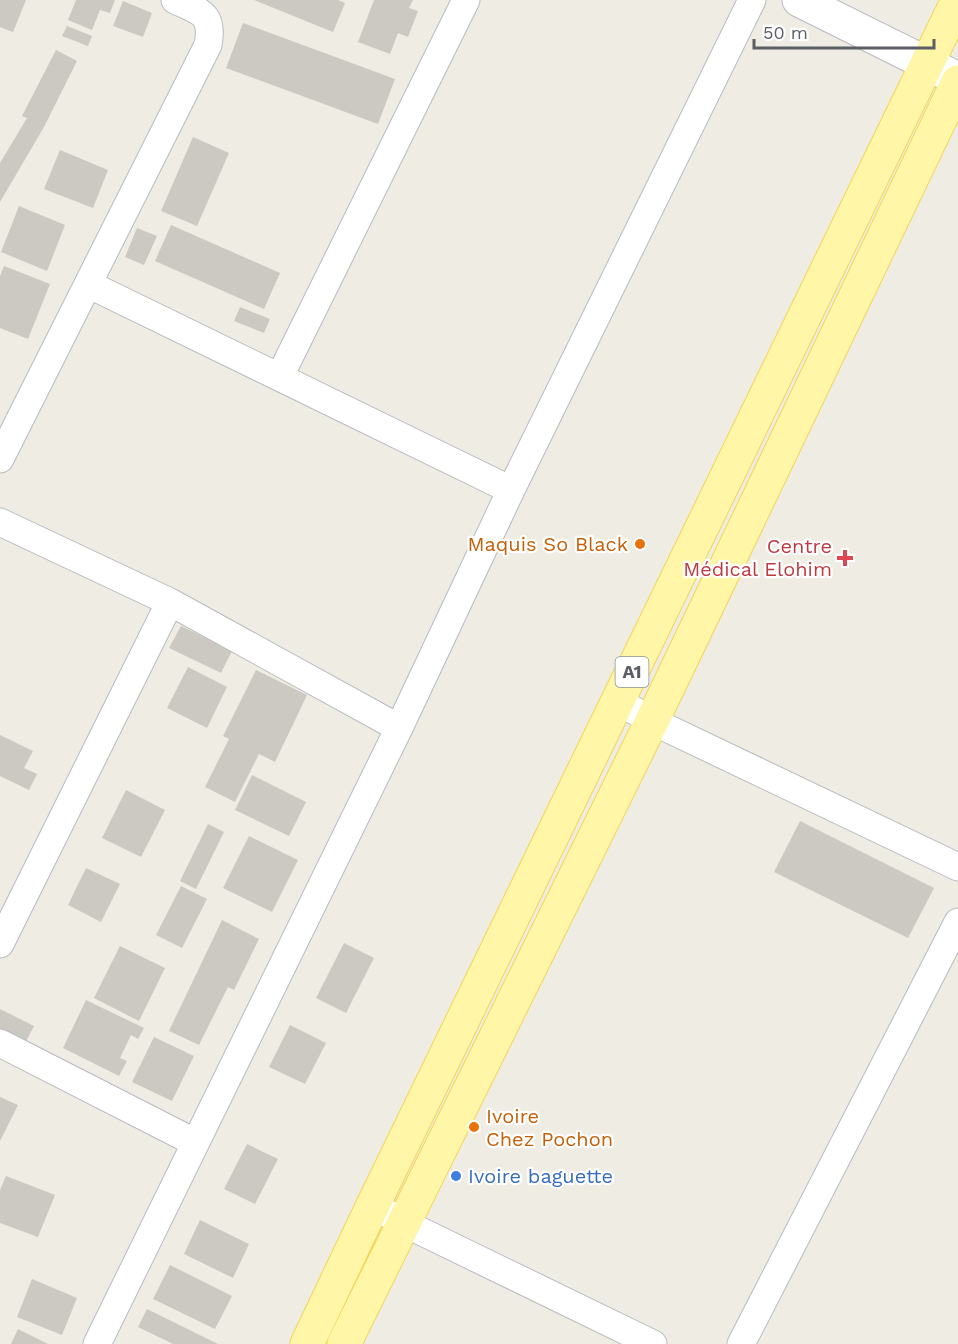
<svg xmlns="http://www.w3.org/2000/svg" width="958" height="1344" font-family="'Work Sans',sans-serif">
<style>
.building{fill:#cbc9c2}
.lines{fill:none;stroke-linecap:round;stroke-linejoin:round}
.minor-casing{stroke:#b8babf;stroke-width:29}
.tertiary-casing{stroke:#b8babf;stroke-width:35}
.primary-casing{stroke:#f5d455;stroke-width:35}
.minor{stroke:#fff;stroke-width:27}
.tertiary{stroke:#fff;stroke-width:33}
.primary{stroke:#fff7a7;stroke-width:33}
.food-dot{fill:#e8710a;stroke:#fff;stroke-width:2}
.health-dot{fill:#e0444e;stroke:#fff;stroke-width:2}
.shop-dot{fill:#3f7fe0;stroke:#fff;stroke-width:2}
.labels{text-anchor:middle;stroke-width:4.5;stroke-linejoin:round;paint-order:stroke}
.shield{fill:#fff;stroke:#8c8e92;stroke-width:1.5}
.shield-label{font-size:18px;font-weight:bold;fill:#5b5e64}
.food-label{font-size:20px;fill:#c56008;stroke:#fff;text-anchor:end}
.health-label{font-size:20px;fill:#be3a42;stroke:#fff;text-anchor:end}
.shop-label{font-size:20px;fill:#366cbe;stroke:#fff;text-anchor:start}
</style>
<rect width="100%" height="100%" fill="#eeece3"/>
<path class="building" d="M 0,0 L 26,0 L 13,32 L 0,27 Z
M 76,0 L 115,0 L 110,13 L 100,10 L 92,30 L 68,20 Z
M 254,0 L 338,0 L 345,3 L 333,32 Z
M 374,0 L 413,0 L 409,8 L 418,11 L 408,37 L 398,33 L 390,54 L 358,42 Z
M 123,1 L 152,13 L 143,37 L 113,26 Z
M 243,23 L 395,79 L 378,124 L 226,68 Z
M 67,26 L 92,36 L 88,46 L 62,36 Z
M 56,50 L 77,61 L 44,127 L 0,202 L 0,163 L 27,118 L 22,116 Z
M 193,137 L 229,153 L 197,226 L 161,211 Z
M 60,150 L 108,170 L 93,208 L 44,189 Z
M 19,206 L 65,225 L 47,271 L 1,252 Z
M 171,225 L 280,273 L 264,309 L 155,261 Z
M 137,228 L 157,236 L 144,265 L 125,257 Z
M 4,266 L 50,284 L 28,339 L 0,328 L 0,276 Z
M 240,307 L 270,319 L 264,333 L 234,321 Z
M 181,626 L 232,651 L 221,673 L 169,648 Z
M 188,667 L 227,687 L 207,728 L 167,708 Z
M 256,670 L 307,695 L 275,762 L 259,754 L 235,802 L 205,787 L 229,739 L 223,736 Z
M 0,735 L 33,751 L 24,768 L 37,774 L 29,790 L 0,776 Z
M 252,775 L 306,802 L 289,836 L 235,810 Z
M 126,790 L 165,810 L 141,857 L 102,838 Z
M 800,821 L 934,888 L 908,938 L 774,872 Z
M 208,824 L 224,832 L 196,889 L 180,881 Z
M 249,836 L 298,860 L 272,912 L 223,888 Z
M 86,868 L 120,884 L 101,922 L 68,905 Z
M 181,886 L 207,899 L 182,948 L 156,935 Z
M 222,920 L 259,939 L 234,990 L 228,987 L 199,1045 L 169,1031 Z
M 344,943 L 374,958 L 346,1013 L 316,998 Z
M 120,946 L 165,968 L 139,1021 L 94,998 Z
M 86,1000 L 144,1028 L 138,1039 L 131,1035 L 120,1058 L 127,1061 L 119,1076 L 63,1048 Z
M 0,1009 L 34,1026 L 24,1045 L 0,1033 Z
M 290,1025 L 326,1043 L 305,1084 L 269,1067 Z
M 154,1037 L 194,1056 L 172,1101 L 132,1082 Z
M 0,1097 L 18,1105 L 0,1141 Z
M 247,1144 L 278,1159 L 255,1204 L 224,1189 Z
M 6,1176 L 55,1195 L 38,1237 L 0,1223 L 0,1190 Z
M 200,1220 L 249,1244 L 233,1278 L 184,1254 Z
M 170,1265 L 232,1296 L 215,1329 L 153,1299 Z
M 32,1279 L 77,1298 L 62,1335 L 17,1317 Z
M 147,1309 L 218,1344 L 173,1344 L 138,1327 Z
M 18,1329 L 48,1344 L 11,1344 Z"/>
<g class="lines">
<defs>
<path id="minor" d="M 88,284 L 511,490
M 280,376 L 466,0
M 0,459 L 208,45 C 214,13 200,12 175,0
M 0,522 L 170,602 L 399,728
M 618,701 L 652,721 L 958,867
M 0,944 L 170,602
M 0,1043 L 194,1142
M 373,1205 L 404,1223 L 653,1344
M 97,1344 L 399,728 L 511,490 L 752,0
M 741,1344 L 958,922"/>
<path id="tertiary" d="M 799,0 L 958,79"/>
<path id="primary" d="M 307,1344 L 373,1205 L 958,0
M 344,1344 L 652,721 L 958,82"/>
</defs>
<use href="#minor" class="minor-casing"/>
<use href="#tertiary" class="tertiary-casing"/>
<use href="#primary" class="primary-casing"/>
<use href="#minor" class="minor"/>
<use href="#tertiary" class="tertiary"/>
<use href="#primary" class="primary"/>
</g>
<g class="food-dot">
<circle cx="640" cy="544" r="6"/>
<circle cx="474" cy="1127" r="6"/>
</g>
<path class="health-dot" d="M842 549h6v6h6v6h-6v6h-6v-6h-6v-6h6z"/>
<circle class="shop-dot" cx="456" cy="1176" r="6"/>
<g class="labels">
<rect class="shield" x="615.5" y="657" width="33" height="30" rx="4.5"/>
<g class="shield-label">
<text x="632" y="678">A1</text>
</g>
<g class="food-label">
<text x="628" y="551">Maquis So Black</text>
<text x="486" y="1123" text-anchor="start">Ivoire<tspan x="486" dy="23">Chez Pochon</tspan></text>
</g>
<g class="health-label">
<text x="832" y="553">Centre<tspan x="832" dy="23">Médical Elohim</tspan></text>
</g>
<g class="shop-label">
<text x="468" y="1183">Ivoire baguette</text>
</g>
</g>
<path d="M754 39v9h180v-9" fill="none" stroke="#5b5e64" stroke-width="3"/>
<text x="763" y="39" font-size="18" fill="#5b5e64" stroke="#ffffff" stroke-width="4.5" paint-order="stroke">50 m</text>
</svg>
